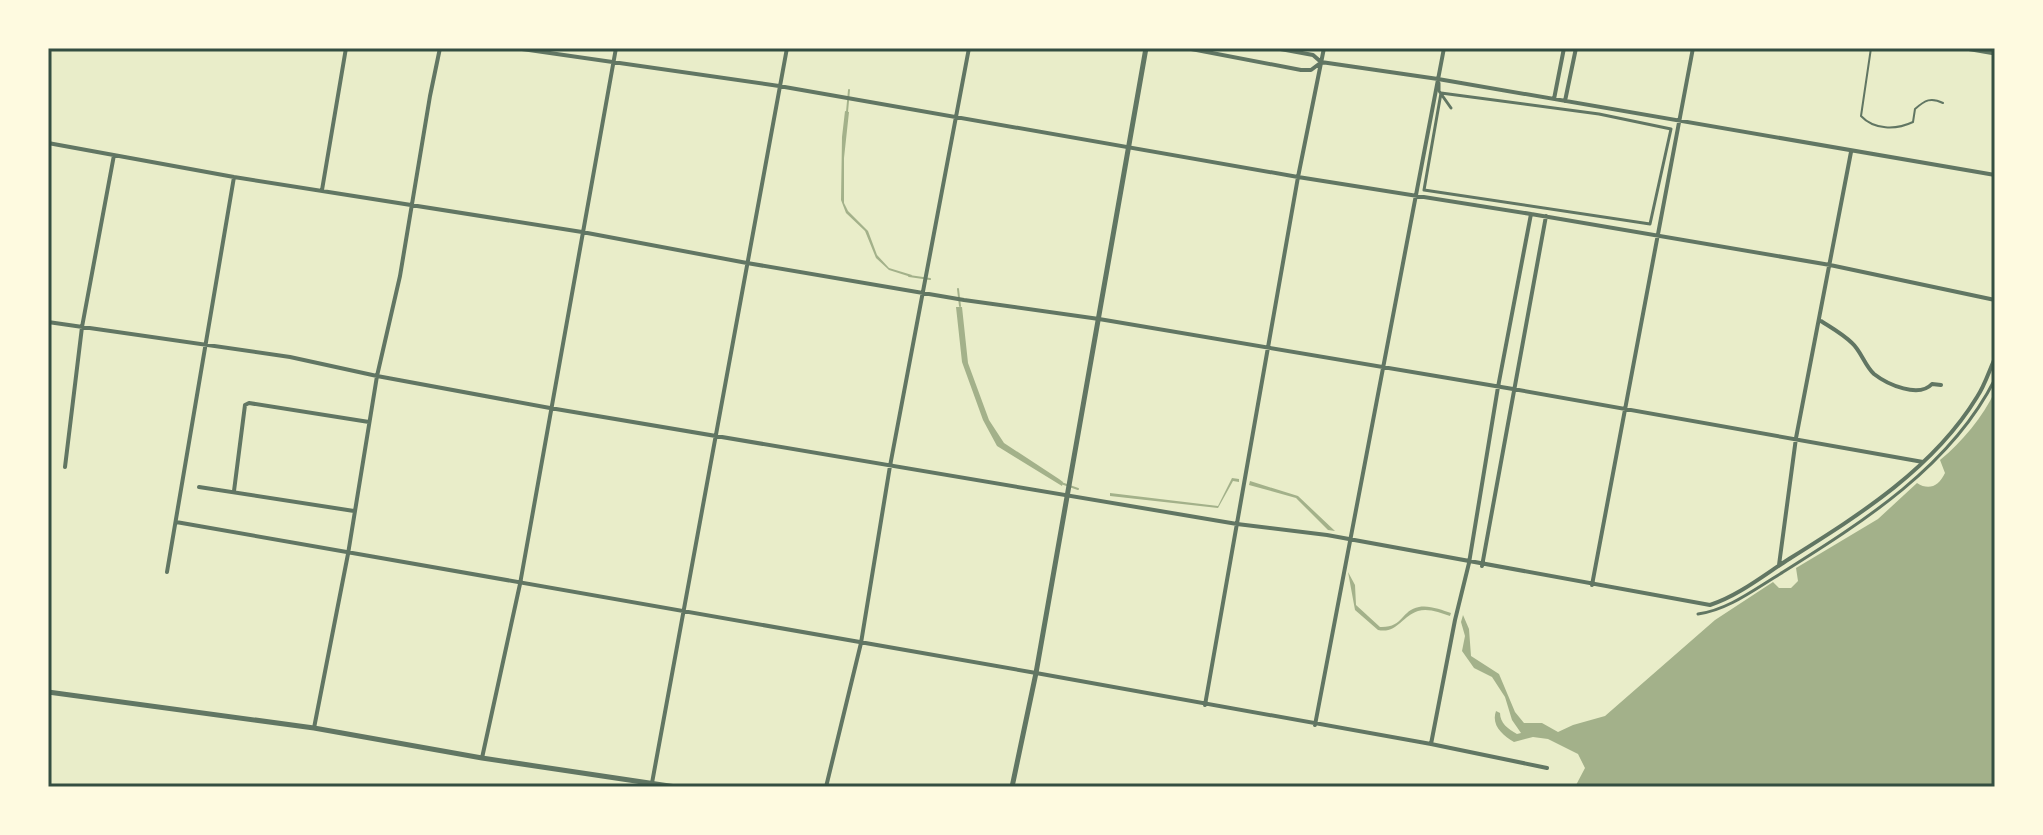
<svg xmlns="http://www.w3.org/2000/svg" width="2043" height="835" font-family="Raleway,sans-serif">
<style>
.water{fill:#a3b18a}
.lines{fill:none;stroke-linecap:round;stroke-linejoin:round}
.stream{stroke:#a3b18a;stroke-width:2}
.service{stroke:#617663;stroke-width:2}
.pedestrian{stroke:#617663;stroke-width:3}
.minor{stroke:#617663;stroke-width:4}
.tertiary{stroke:#617663;stroke-width:5}
.neatline{fill:none;stroke:#344e41;stroke-width:3}
</style>
<rect width="100%" height="100%" fill="#e9edc9"/>
<path class="water" d="M 845,111 L 849,112 L 844,158 L 844,203 L 848,211 L 868,231 L 877,255 L 889,268 L 912,275 L 911,277 L 889,270 L 876,258 L 865,231 L 846,213 L 841,200 L 842,137 Z
M 956,307 L 962,307 L 968,363 L 989,420 L 1004,443 L 1059,479 L 1063,482 L 1062,486 L 997,446 L 983,420 L 962,362 Z
M 1995,391 L 1995,787 L 1575,787 L 1585,768 L 1578,754 L 1548,739 L 1533,737 L 1514,742 C 1502,735 1491,725 1496,711 L 1500,713 C 1500,723 1508,729 1517,734 L 1521,733 L 1512,720 L 1505,697 L 1492,677 L 1474,668 L 1462,651 L 1465,636 L 1461,622 L 1463,615 L 1469,629 L 1471,656 L 1499,674 L 1515,712 L 1524,723 L 1542,723 L 1558,732 L 1573,725 L 1605,716 L 1715,620 L 1773,582 L 1779,588 L 1791,588 L 1798,581 L 1796,568 L 1878,519 L 1917,483 C 1929,491 1939,486 1945,473 L 1940,460 C 1962,442 1983,417 1995,391 Z
M 1232,478 L 1239,479 L 1239,482 L 1233,481 L 1218,508 L 1110,496 L 1110,493 L 1218,506 Z
M 1250,481 L 1298,496 L 1335,531 L 1328,530 L 1296,498 L 1249,485 Z
M 1348,572 L 1355,585 L 1356,605 L 1380,627 C 1404,628 1401,610 1419,607 C 1429,605 1442,610 1451,613 L 1450,616 C 1440,613 1429,608 1418,611 C 1402,616 1397,634 1378,630 L 1355,610 Z"/>
<g class="lines">
<path class="stream" d="M 847,112 L 849,90
M 909,276 L 930,279
M 958,289 L 960,306
M 1061,483 L 1078,489"/>
<path class="service" d="M 1871,48 L 1861,116 C 1874,130 1896,130 1913,122 L 1915,109 C 1925,100 1931,97 1943,103"/>
<path class="pedestrian" d="M 1439,83 L 1439,91 L 1451,108
M 1441,93 L 1599,114 L 1671,129 L 1650,224 L 1424,190 Z
M 1698,614 C 1728,610 1755,589 1780,574 C 1861,523 1951,467 1995,379"/>
<path class="minor" d="M 515,48 L 779,86 L 1298,177 L 1531,214 L 1830,265 L 1995,300
M 1186,48 L 1301,70 L 1311,70 L 1319,64
M 1275,48 L 1313,55 L 1321,62 L 1438,79 L 1995,175
M 1554,99 L 1564,48
M 1565,101 L 1576,48
M 48,143 L 234,177 L 582,232 L 747,263 L 964,300 L 1099,319 L 1513,389 L 1923,462
M 322,190 L 346,48
M 1821,321 C 1832,328 1843,334 1852,343 C 1861,351 1865,366 1874,374 C 1888,385 1919,398 1932,384 L 1941,385
M 48,322 L 290,357 L 377,376 L 550,408 L 1237,524 L 1327,535 L 1710,605 C 1738,596 1764,575 1789,559 C 1859,515 1933,469 1977,397 C 1985,385 1989,371 1995,358
M 65,467 L 82,327 L 114,155
M 199,487 L 354,511
M 234,491 L 245,405 L 249,403 L 369,422
M 176,522 L 1036,673 L 1431,744 L 1547,768
M 1779,565 L 1796,438 L 1851,152
M 1482,566 L 1546,216
M 167,572 L 234,177
M 1592,585 L 1693,48
M 1205,705 L 1298,177 L 1324,48
M 1315,725 L 1444,48
M 314,728 L 348,554 L 377,376 L 400,276 L 430,96 L 440,48
M 1431,744 L 1455,620 L 1469,563 L 1498,387 L 1531,214
M 482,758 L 520,584 L 616,48
M 652,783 L 787,48
M 826,787 L 861,643 L 890,466 L 969,48"/>
<path class="tertiary" d="M 1966,48 L 1995,53
M 48,692 L 314,728 L 482,758 L 676,787
M 1012,787 L 1036,673 L 1146,48"/>
</g>
<rect width="2043" height="835" fill="none" stroke="#fefae0" stroke-width="100"/>
<rect x="50" y="50" width="1943" height="735" class="neatline"/>
</svg>
